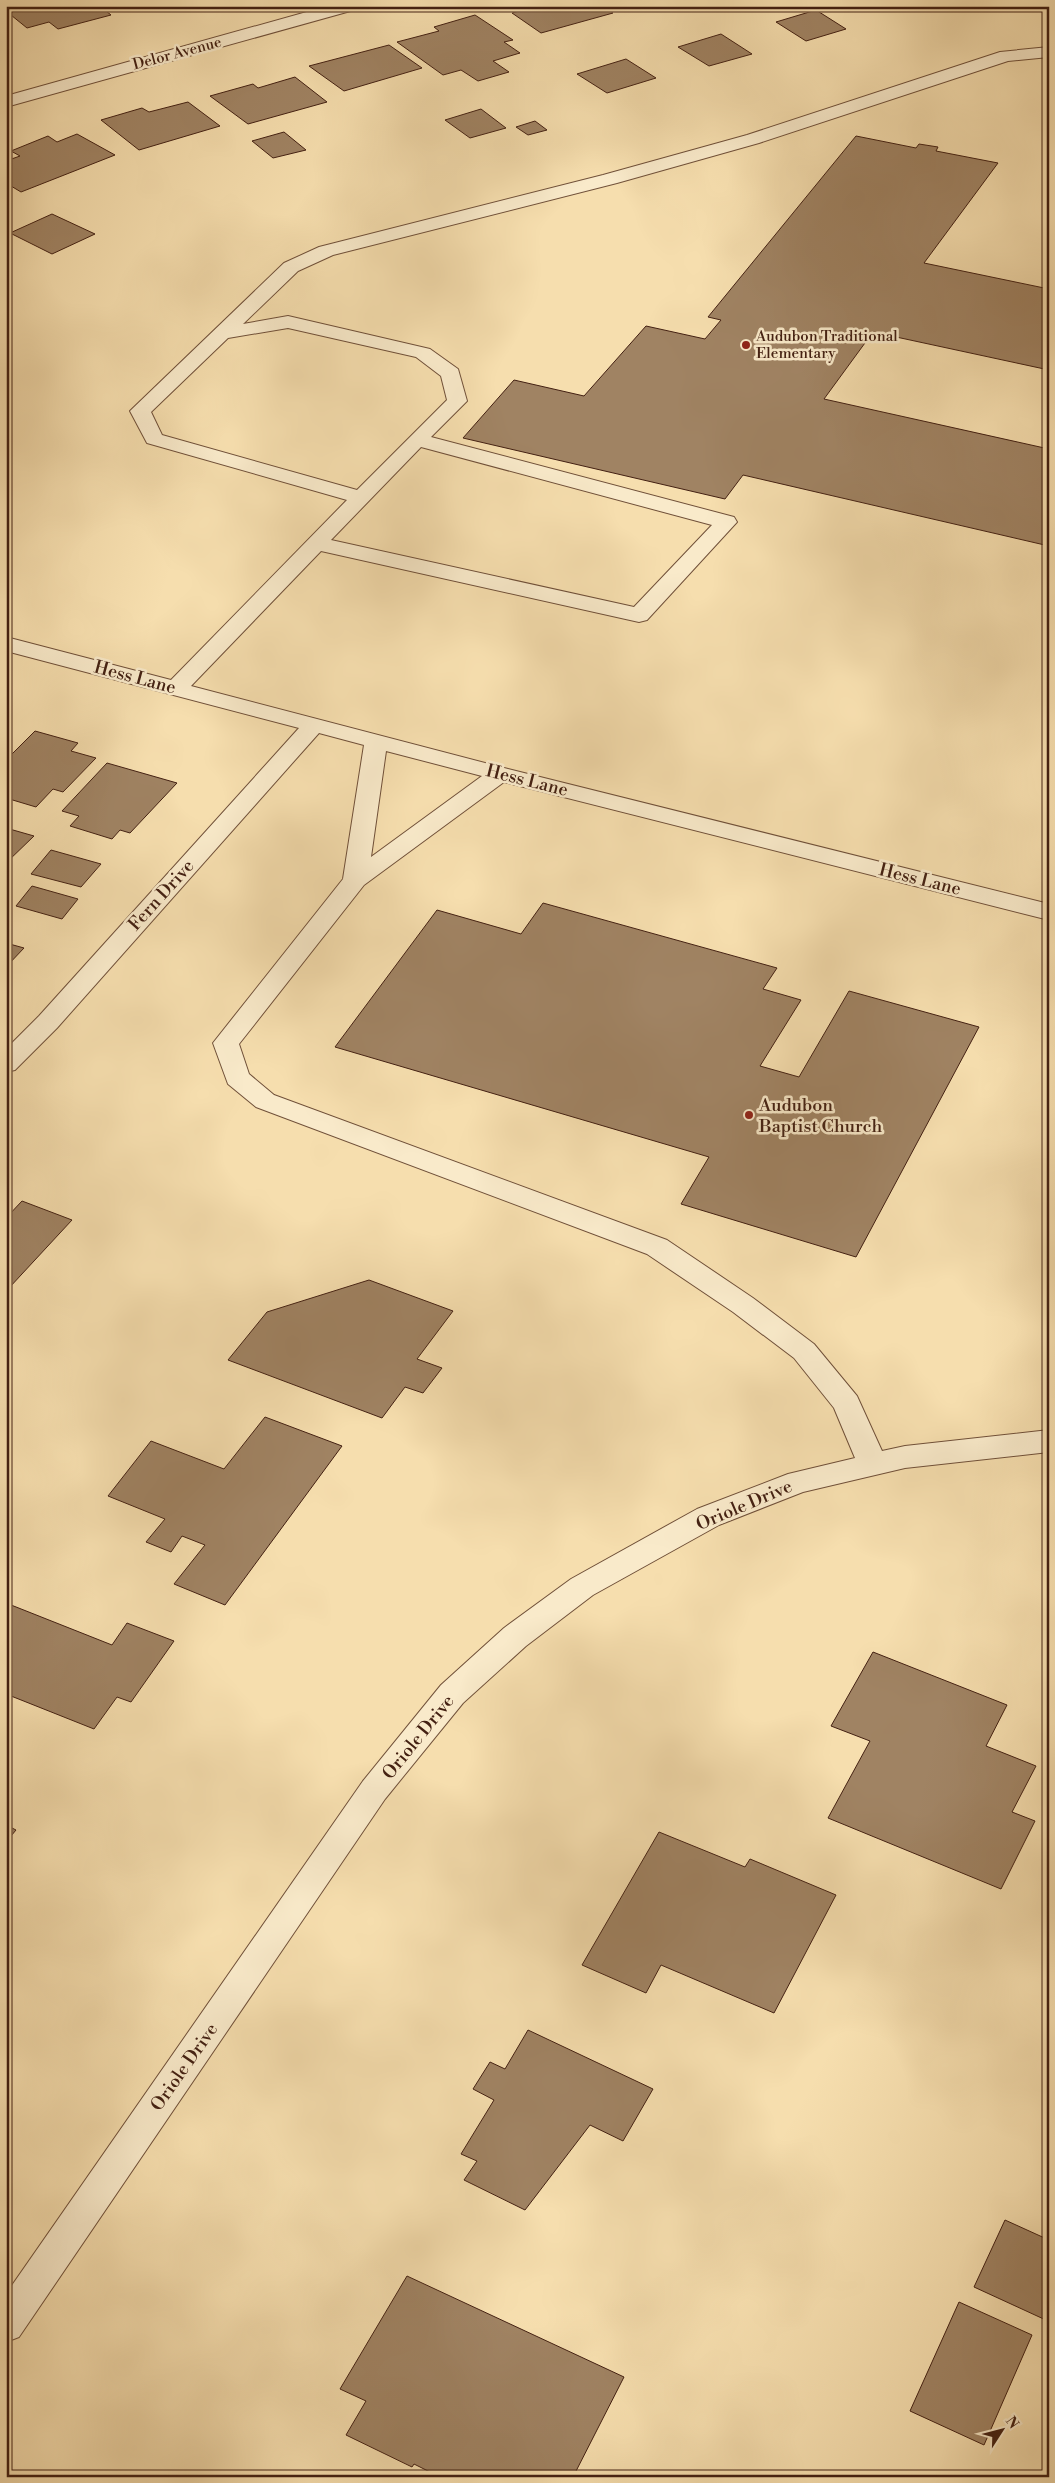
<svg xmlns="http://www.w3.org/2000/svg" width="1055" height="2483" font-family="'Libre Bodoni',serif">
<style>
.building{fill:#a08363;stroke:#432012}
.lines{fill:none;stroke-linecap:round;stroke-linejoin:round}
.minor-casing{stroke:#705039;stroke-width:2}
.minor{fill:#f9eaca;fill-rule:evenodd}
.poi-dot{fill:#8f2418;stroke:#f9eaca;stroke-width:2}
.labels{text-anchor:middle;stroke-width:5;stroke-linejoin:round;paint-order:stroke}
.far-street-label{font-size:15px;fill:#432012;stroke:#f9eaca}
.far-poi-label{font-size:15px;fill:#432012;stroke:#f9eaca;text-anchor:start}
.street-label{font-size:18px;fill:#432012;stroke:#f9eaca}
.poi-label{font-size:18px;fill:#432012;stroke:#f9eaca;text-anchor:start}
</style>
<rect width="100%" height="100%" fill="#f6deae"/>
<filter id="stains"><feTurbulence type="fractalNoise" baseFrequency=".004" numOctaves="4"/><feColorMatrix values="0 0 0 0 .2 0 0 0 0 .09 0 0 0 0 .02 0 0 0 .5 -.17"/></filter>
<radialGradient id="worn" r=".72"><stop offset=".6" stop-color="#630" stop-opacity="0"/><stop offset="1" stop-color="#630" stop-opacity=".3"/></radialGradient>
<path class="building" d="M 6,6 L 100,6 L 111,15 L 58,29 L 49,22 L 27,28 L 6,11 Z
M 536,6 L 603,6 L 613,13 L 541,33 L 512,13 Z
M 816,10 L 846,29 L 806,41 L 776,22 Z
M 475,15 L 513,40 L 504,42 L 520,53 L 493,61 L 509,72 L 478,81 L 461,70 L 443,75 L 397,42 L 439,31 L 434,27 Z
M 721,34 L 752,54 L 709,66 L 678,47 Z
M 389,45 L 422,68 L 344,91 L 309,66 Z
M 626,59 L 656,78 L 607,93 L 577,74 Z
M 295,77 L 327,102 L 248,124 L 210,96 L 253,84 L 258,88 Z
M 188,102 L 220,126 L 139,150 L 101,120 L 142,108 L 149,112 Z
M 481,109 L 506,128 L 470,138 L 445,120 Z
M 535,121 L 547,130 L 528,135 L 516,127 Z
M 284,132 L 306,150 L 273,158 L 252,141 Z
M 77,134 L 115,155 L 21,192 L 6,183 L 6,161 L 20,156 L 11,151 L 48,136 L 57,142 Z
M 856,136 L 916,148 L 919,144 L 938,147 L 936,151 L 998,163 L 924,263 L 1049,289 L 1049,370 L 873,332 L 824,399 L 1049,449 L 1049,546 L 743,475 L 725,499 L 463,438 L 514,380 L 584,396 L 646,326 L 705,339 L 721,320 L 708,317 Z
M 52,214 L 95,234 L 52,254 L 10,233 Z
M 35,731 L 78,743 L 71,751 L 96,758 L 63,792 L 53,789 L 36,807 L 6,798 L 6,760 Z
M 107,763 L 177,783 L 130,833 L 120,830 L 112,839 L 70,826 L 79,816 L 62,811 Z
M 6,828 L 34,836 L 6,863 Z
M 51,850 L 101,864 L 81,887 L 31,874 Z
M 32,886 L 78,899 L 62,919 L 16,906 Z
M 543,903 L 777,968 L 763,989 L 801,1000 L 760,1066 L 799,1077 L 849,991 L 979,1027 L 856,1257 L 681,1204 L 709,1157 L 335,1047 L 437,910 L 521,934 Z
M 6,943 L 24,948 L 6,967 Z
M 22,1201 L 72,1220 L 9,1288 L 6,1287 L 6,1218 Z
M 369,1280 L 453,1311 L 417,1359 L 442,1368 L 423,1393 L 405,1387 L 382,1418 L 228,1360 L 267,1312 Z
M 265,1417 L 342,1446 L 225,1605 L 174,1584 L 205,1545 L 182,1536 L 171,1552 L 146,1542 L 165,1519 L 108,1496 L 151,1441 L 224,1469 Z
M 6,1603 L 112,1645 L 127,1623 L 174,1641 L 131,1702 L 117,1697 L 94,1729 L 6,1694 Z
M 873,1652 L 1007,1705 L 986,1746 L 1036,1766 L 1012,1812 L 1035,1821 L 1001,1889 L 828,1818 L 870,1741 L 831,1726 Z
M 6,1825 L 16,1830 L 6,1842 Z
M 659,1832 L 745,1867 L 750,1859 L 836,1895 L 774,2013 L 661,1965 L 646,1993 L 582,1965 Z
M 528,2030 L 653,2089 L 623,2141 L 590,2125 L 525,2210 L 464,2180 L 477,2161 L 461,2154 L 494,2100 L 473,2089 L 490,2062 L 505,2069 Z
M 1005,2220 L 1049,2240 L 1048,2321 L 974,2287 Z
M 407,2276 L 624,2377 L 573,2477 L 440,2477 L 414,2464 L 412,2467 L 346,2435 L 366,2401 L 340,2389 Z
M 959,2302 L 1032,2335 L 984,2445 L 910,2411 Z"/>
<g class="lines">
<defs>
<path id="minor" d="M 328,6 L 356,6 L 354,10 L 6,107 L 6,96 Z
M 1049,47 L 1049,57 L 1008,61 L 759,143 L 617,183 L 333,255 L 298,271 L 243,324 L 288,316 L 430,349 L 458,369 L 467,401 L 431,437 L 734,517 L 737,522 L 647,620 L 639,622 L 321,551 L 191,686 L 508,769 L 1049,904 L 1049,920 L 504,782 L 364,885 L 239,1044 L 249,1074 L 274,1095 L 667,1240 L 753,1298 L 814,1344 L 857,1396 L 882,1451 L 905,1446 L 1049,1430 L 1049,1452 L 905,1468 L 803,1492 L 719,1525 L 593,1595 L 526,1646 L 463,1703 L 385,1799 L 19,2337 L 6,2342 L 6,2294 L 363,1781 L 441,1685 L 504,1628 L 571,1579 L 697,1509 L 788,1474 L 855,1458 L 834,1408 L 794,1358 L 733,1312 L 647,1254 L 256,1107 L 228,1084 L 213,1043 L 343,879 L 364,745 L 319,733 L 57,1028 L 15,1070 L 6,1072 L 6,1049 L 39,1016 L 299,728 L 6,651 L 6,637 L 171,680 L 347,500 L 147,443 L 130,411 L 284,263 L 319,247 L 603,175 L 747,135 L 1000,52 ZM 288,328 L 416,357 L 441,376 L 447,400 L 357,490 L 162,435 L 151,412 L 228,338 ZM 421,447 L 712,525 L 634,607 L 331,540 ZM 386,751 L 482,776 L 371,857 Z"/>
</defs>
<use href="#minor" class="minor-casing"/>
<use href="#minor" class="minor"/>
</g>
<g class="poi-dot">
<circle cx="746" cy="345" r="5"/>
<circle cx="749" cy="1115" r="5"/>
</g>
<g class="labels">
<g class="far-street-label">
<text transform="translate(177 53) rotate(-15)" y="5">Delor Avenue</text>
</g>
<g class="far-poi-label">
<text x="756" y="341">Audubon Traditional<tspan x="756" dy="17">Elementary</tspan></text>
</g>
<g class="street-label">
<text transform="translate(135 677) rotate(15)" y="6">Hess Lane</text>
<text transform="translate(527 780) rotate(14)" y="6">Hess Lane</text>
<text transform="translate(920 879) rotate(14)" y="6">Hess Lane</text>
<text transform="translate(161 895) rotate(-48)" y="6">Fern Drive</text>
<text transform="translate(744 1505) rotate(-23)" y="6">Oriole Drive</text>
<text transform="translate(418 1737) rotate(-51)" y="6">Oriole Drive</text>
<text transform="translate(184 2067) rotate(-55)" y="6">Oriole Drive</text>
</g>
<g class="poi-label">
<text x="759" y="1111">Audubon<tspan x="759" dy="21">Baptist Church</tspan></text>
</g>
</g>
<rect width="1055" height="2483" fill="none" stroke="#f6deae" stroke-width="25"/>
<rect x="8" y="8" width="1040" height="2468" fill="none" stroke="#432012" stroke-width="2.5"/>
<rect x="12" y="12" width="1030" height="2458" fill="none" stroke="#432012"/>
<g transform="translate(1002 2430) rotate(54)" stroke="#f9eaca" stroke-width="4" paint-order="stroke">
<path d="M0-4L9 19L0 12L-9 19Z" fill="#432012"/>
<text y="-8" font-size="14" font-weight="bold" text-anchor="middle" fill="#432012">N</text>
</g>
<rect width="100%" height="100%" filter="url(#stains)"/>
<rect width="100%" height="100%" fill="url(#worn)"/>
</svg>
